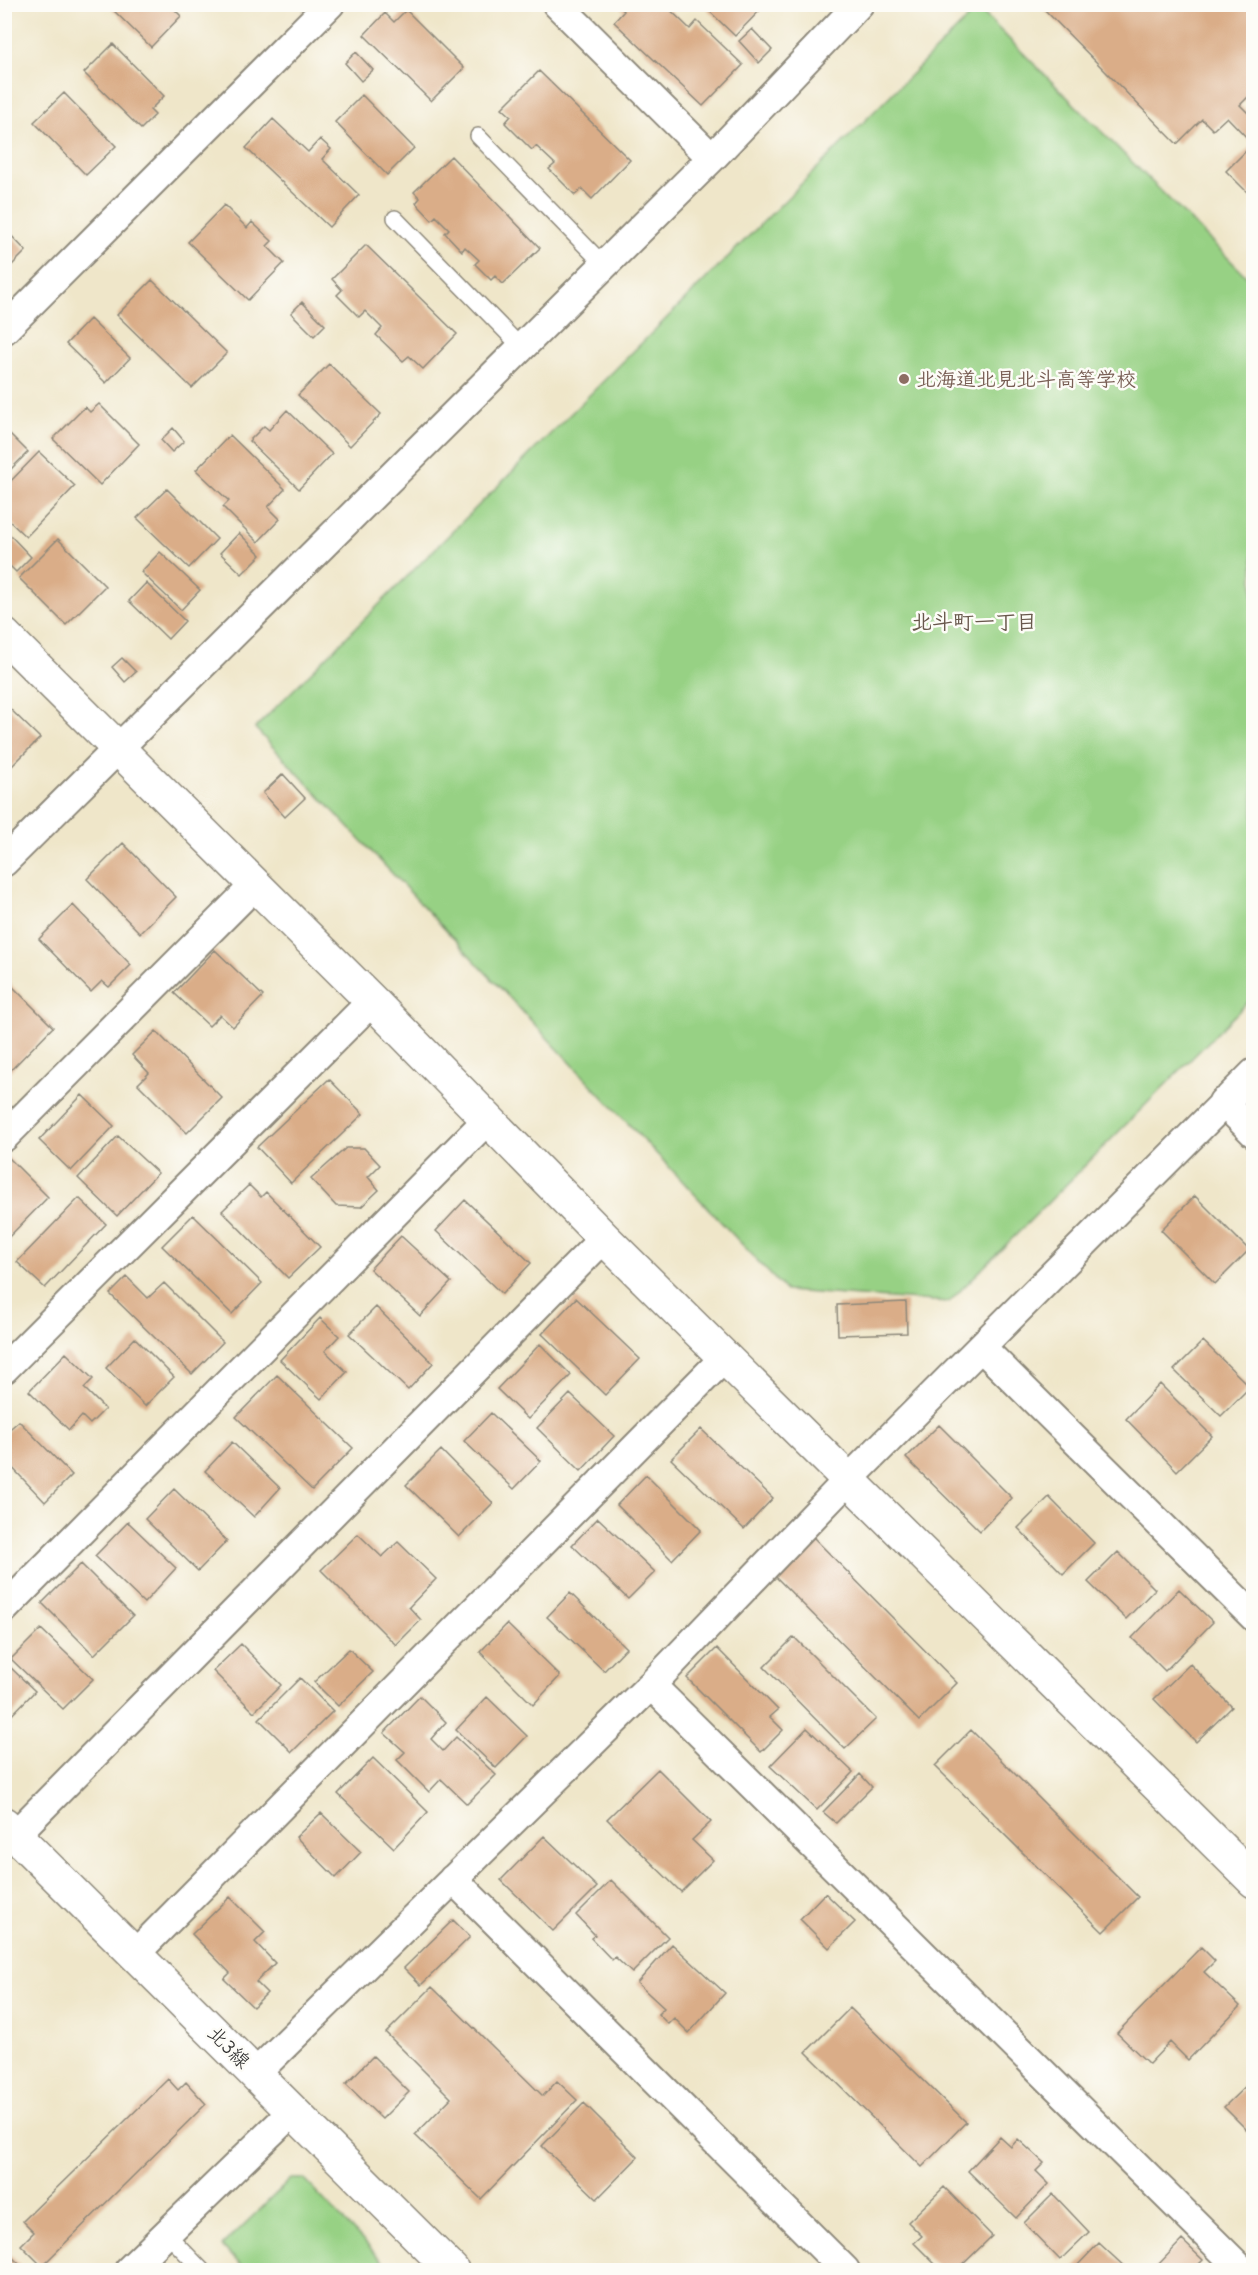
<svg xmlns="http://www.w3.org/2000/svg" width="1258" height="2275" font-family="'Comic Neue','Klee One',sans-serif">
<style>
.green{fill:#97d184;stroke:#617e58;stroke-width:1.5}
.building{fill:#daad88}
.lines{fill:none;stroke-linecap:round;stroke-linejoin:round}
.service-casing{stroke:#8d887a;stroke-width:18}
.minor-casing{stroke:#8d887a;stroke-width:32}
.tertiary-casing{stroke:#8d887a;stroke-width:36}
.service{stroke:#fff;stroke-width:15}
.minor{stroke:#fff;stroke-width:28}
.tertiary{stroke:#fff;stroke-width:33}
.education-dot{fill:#8d6e63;stroke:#fdfcf7;stroke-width:2}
.labels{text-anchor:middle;stroke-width:5;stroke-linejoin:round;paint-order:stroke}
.education-label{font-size:20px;font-weight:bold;fill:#785e54;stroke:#fdfcf7;text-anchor:start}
.street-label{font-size:20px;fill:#2b2b2b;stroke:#fdfcf7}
.neighbourhood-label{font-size:21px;font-weight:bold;fill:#68584c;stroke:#fdfcf7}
</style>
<rect width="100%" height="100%" fill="#fdfcf7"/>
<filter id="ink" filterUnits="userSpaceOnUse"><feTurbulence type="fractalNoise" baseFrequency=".0167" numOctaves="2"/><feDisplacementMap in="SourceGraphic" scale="12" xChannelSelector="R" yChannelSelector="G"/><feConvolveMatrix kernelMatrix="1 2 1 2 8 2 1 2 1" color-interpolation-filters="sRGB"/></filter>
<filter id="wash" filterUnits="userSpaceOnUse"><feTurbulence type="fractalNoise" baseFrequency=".008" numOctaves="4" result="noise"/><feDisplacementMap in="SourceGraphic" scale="24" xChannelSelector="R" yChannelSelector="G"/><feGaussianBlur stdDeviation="1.35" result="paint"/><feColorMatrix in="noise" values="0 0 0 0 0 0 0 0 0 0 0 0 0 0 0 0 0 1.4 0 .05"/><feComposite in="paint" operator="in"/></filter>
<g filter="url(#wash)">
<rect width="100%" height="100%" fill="#efe6c9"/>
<path class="green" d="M 978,8 L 1253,283 L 1253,997 L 949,1302 L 786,1291 L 255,728 Z
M 291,2179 L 304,2179 L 391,2270 L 246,2270 L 222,2246 Z"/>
<g id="blocks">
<path class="building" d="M 107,4 L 169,4 L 181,16 L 151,47 Z
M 617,4 L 664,4 L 690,29 L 697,21 L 743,65 L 703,106 L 614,22 L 624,11 Z
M 702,4 L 766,4 L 735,36 Z
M 1039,4 L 1254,4 L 1254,91 L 1240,105 L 1254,119 L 1254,199 L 1226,171 L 1253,144 L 1227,117 L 1213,130 L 1202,119 L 1177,144 Z
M 406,10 L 464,68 L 431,101 L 364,35 L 385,13 L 394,22 Z
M 752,29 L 772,50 L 759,63 L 739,41 Z
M 113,44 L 164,96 L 150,110 L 155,115 L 141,129 L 84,73 Z
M 356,52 L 373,70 L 361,81 L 345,63 Z
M 539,71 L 630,160 L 592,199 L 582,189 L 575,195 L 549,169 L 555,164 L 536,146 L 532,150 L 505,123 L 511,116 L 502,108 Z
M 64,93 L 116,146 L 86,175 L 34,122 Z
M 362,95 L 414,148 L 387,175 L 335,122 Z
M 273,119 L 308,152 L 320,139 L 331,149 L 322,159 L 359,195 L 329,227 L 246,148 Z
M 451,156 L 540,248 L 503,284 L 495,276 L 491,280 L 475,264 L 479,260 L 465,247 L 462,251 L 445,233 L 449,229 L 436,216 L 432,220 L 416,203 L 420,198 L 414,192 Z
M 224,205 L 247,228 L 252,222 L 272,241 L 267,246 L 284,263 L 248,300 L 188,242 Z
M 5,229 L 26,251 L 5,272 Z
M 366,245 L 457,334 L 423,369 L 409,356 L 403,361 L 376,335 L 382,328 L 365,311 L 359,317 L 337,295 L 342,290 L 332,279 Z
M 152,280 L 227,353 L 192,388 L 117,315 Z
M 302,302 L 325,325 L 314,336 L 291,313 Z
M 90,319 L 130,358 L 106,383 L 66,344 Z
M 329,364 L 381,414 L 350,446 L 298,395 Z
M 99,404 L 139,444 L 100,485 L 53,439 L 85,407 L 90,412 Z
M 287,410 L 332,454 L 299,489 L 249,441 L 264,426 L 269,430 Z
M 4,428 L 28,452 L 4,476 Z
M 173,428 L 184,441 L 172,452 L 161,440 Z
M 230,435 L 285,489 L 268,507 L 280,519 L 258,542 L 223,507 L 229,501 L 196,470 Z
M 39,452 L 75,486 L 26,537 L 4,516 L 4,488 Z
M 167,489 L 217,539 L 189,568 L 137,518 Z
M 239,533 L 261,555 L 242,574 L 220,553 Z
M 10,535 L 31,557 L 16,572 L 4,560 L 4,541 Z
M 58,539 L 105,586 L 66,625 L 19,578 Z
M 160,552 L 200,590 L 181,610 L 141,572 Z
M 146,583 L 185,621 L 168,639 L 129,601 Z
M 122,658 L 136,672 L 125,682 L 112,667 Z
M 4,703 L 40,738 L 4,774 Z
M 283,774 L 305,798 L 285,817 L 263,793 Z
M 123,843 L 176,897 L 140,933 L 87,879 Z
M 73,905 L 131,965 L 109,987 L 102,981 L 91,992 L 39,939 Z
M 215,950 L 263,996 L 233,1027 L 220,1015 L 209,1026 L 174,993 Z
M 9,983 L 53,1027 L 9,1072 L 4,1067 L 4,987 Z
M 156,1031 L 222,1098 L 187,1133 L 138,1084 L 149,1073 L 132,1055 Z
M 329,1079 L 363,1114 L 291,1183 L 257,1147 Z
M 82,1095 L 114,1126 L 71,1171 L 39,1140 Z
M 118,1136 L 158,1173 L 117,1216 L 78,1178 Z
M 346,1148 L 364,1148 L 380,1165 L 368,1177 L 379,1190 L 361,1207 L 336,1206 L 311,1179 Z
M 6,1155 L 48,1197 L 4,1242 L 4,1157 Z
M 249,1185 L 261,1197 L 266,1192 L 320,1247 L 288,1278 L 222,1211 Z
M 1195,1196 L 1249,1250 L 1215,1284 L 1161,1230 Z
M 79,1198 L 106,1224 L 45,1288 L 17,1262 Z
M 465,1200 L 531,1263 L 502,1294 L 436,1231 Z
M 193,1215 L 262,1283 L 232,1314 L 162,1246 Z
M 401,1236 L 451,1282 L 420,1316 L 370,1269 Z
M 127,1277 L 148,1298 L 164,1283 L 223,1342 L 192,1374 L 110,1294 Z
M 576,1298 L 640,1359 L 605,1395 L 542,1334 Z
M 906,1302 L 907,1333 L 838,1335 L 837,1305 Z
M 376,1307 L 433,1363 L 408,1390 L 349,1334 Z
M 320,1318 L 339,1336 L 325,1351 L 347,1372 L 321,1399 L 280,1360 Z
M 135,1338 L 174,1377 L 145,1406 L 106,1368 Z
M 1203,1341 L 1250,1387 L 1221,1416 L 1174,1370 Z
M 540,1344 L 571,1375 L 528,1419 L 497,1389 Z
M 66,1353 L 93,1379 L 84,1388 L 105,1409 L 90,1424 L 82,1416 L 69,1430 L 29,1391 Z
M 277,1375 L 353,1448 L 312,1490 L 236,1417 Z
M 1160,1384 L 1212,1436 L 1177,1471 L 1126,1419 Z
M 570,1394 L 614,1436 L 581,1471 L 537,1428 Z
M 491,1413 L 541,1461 L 514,1489 L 464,1441 Z
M 19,1421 L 72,1475 L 45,1502 L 4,1459 L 4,1434 Z
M 939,1425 L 1012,1498 L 980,1531 L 906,1458 Z
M 701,1429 L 773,1498 L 744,1529 L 671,1459 Z
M 232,1442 L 280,1488 L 254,1517 L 205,1471 Z
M 441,1450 L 493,1503 L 459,1537 L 406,1485 Z
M 646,1475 L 701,1530 L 672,1560 L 617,1505 Z
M 174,1489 L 227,1541 L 198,1571 L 145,1519 Z
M 1049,1497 L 1094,1543 L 1063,1574 L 1018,1528 Z
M 598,1518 L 655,1572 L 628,1599 L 572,1545 Z
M 128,1522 L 176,1568 L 144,1603 L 95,1556 Z
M 358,1534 L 382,1557 L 398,1542 L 436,1579 L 409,1607 L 421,1620 L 396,1645 L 321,1570 Z
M 813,1537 L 957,1683 L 919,1721 L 774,1575 Z
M 1118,1552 L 1155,1589 L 1126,1619 L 1088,1582 Z
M 81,1564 L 133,1616 L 94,1655 L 42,1603 Z
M 1179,1589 L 1213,1622 L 1165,1671 L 1132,1638 Z
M 570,1593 L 626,1648 L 604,1671 L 547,1617 Z
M 507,1624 L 560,1676 L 533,1705 L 480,1652 Z
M 41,1629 L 93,1679 L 63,1709 L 11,1659 Z
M 794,1637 L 876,1719 L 845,1749 L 764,1667 Z
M 241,1644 L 281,1685 L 254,1712 L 213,1671 Z
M 717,1648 L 778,1710 L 770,1717 L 783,1730 L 761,1752 L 687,1678 Z
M 349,1649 L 373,1672 L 338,1706 L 314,1682 Z
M 1190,1664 L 1232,1707 L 1196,1742 L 1154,1699 Z
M 9,1666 L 35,1691 L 4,1723 L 4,1671 Z
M 300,1678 L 333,1711 L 292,1752 L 259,1719 Z
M 420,1696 L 446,1722 L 431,1739 L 443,1751 L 456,1737 L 496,1775 L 467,1804 L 441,1779 L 429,1792 L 397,1760 L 405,1752 L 384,1733 Z
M 487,1697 L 527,1736 L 496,1768 L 456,1730 Z
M 807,1728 L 853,1772 L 817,1810 L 770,1766 Z
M 971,1730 L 1138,1897 L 1103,1932 L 935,1766 Z
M 373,1758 L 428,1812 L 394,1848 L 338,1794 Z
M 658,1769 L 711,1822 L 692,1840 L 713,1860 L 681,1892 L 607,1819 Z
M 860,1774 L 872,1787 L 836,1823 L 823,1812 Z
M 321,1813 L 361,1852 L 336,1878 L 296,1837 Z
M 544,1836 L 597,1887 L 553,1931 L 501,1880 Z
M 611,1880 L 668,1937 L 632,1973 L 615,1957 L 612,1960 L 591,1938 L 595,1935 L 576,1915 Z
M 825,1893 L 855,1922 L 829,1948 L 800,1919 Z
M 230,1897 L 265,1932 L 255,1942 L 275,1963 L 256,1982 L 267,1993 L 253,2007 L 224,1979 L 230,1973 L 192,1934 Z
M 453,1920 L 470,1937 L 421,1985 L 404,1968 Z
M 672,1944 L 725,1993 L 689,2033 L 674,2018 L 668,2024 L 658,2014 L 664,2008 L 637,1983 Z
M 1201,1947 L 1215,1961 L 1204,1972 L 1240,2006 L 1188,2060 L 1170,2042 L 1149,2064 L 1117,2033 Z
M 432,1987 L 543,2096 L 557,2081 L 577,2100 L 481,2199 L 415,2135 L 451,2098 L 386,2033 Z
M 850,2008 L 966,2122 L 922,2167 L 806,2052 Z
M 373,2056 L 409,2092 L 382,2119 L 346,2084 Z
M 1254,2078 L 1254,2137 L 1224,2107 Z
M 168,2079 L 178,2090 L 186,2082 L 206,2104 L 42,2266 L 21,2245 L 34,2232 L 23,2221 Z
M 584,2103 L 638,2157 L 597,2199 L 542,2146 Z
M 1000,2137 L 1011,2147 L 1018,2139 L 1044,2163 L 1036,2171 L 1049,2184 L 1016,2218 L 968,2171 Z
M 944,2187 L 992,2236 L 957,2270 L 941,2270 L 914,2243 L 922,2236 L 908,2222 Z
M 1053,2194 L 1089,2232 L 1060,2260 L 1024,2223 Z
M 1182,2240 L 1203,2260 L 1193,2270 L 1158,2270 L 1155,2268 Z
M 1099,2243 L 1128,2270 L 1073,2270 Z
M 4,2249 L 25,2270 L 4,2270 Z"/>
</g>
</g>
<g filter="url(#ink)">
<use href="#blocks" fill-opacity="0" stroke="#8d887a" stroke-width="1.5"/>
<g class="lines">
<defs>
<path id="service" d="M 478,136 L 604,265
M 395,218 L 521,347
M 167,2234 L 202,2270"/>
<path id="minor" d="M 557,4 L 712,158
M 4,330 L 330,4
M 4,862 L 712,158 L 859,4
M 1223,1102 L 1254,1133
M 4,1137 L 255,885
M 982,1348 L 1254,1617
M 4,1369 L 372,1001
M 4,1609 L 488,1119
M 651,1685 L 1242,2270
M 15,1835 L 604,1238
M 453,1879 L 845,2270
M 135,1954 L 725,1357
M 256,2073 L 651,1685 L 849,1479 L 1254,1073
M 129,2270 L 293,2111"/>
<path id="tertiary" d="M 4,635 L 372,1001 L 604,1238 L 1254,1881
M 4,1824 L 452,2270"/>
</defs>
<use href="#service" class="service-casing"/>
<use href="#minor" class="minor-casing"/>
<use href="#tertiary" class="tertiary-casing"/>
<use href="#service" class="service"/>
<use href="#minor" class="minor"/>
<use href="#tertiary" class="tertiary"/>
</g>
</g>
<circle class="education-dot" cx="904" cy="379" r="6"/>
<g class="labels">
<g class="education-label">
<text x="916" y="386">北海道北見北斗高等学校</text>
</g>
<g class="street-label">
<text transform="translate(229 2047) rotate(45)" y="7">北3線</text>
</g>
<g class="neighbourhood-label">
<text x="974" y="629">北斗町一丁目</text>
</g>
</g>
<rect width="1258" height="2275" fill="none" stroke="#fdfcf7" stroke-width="24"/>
</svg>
